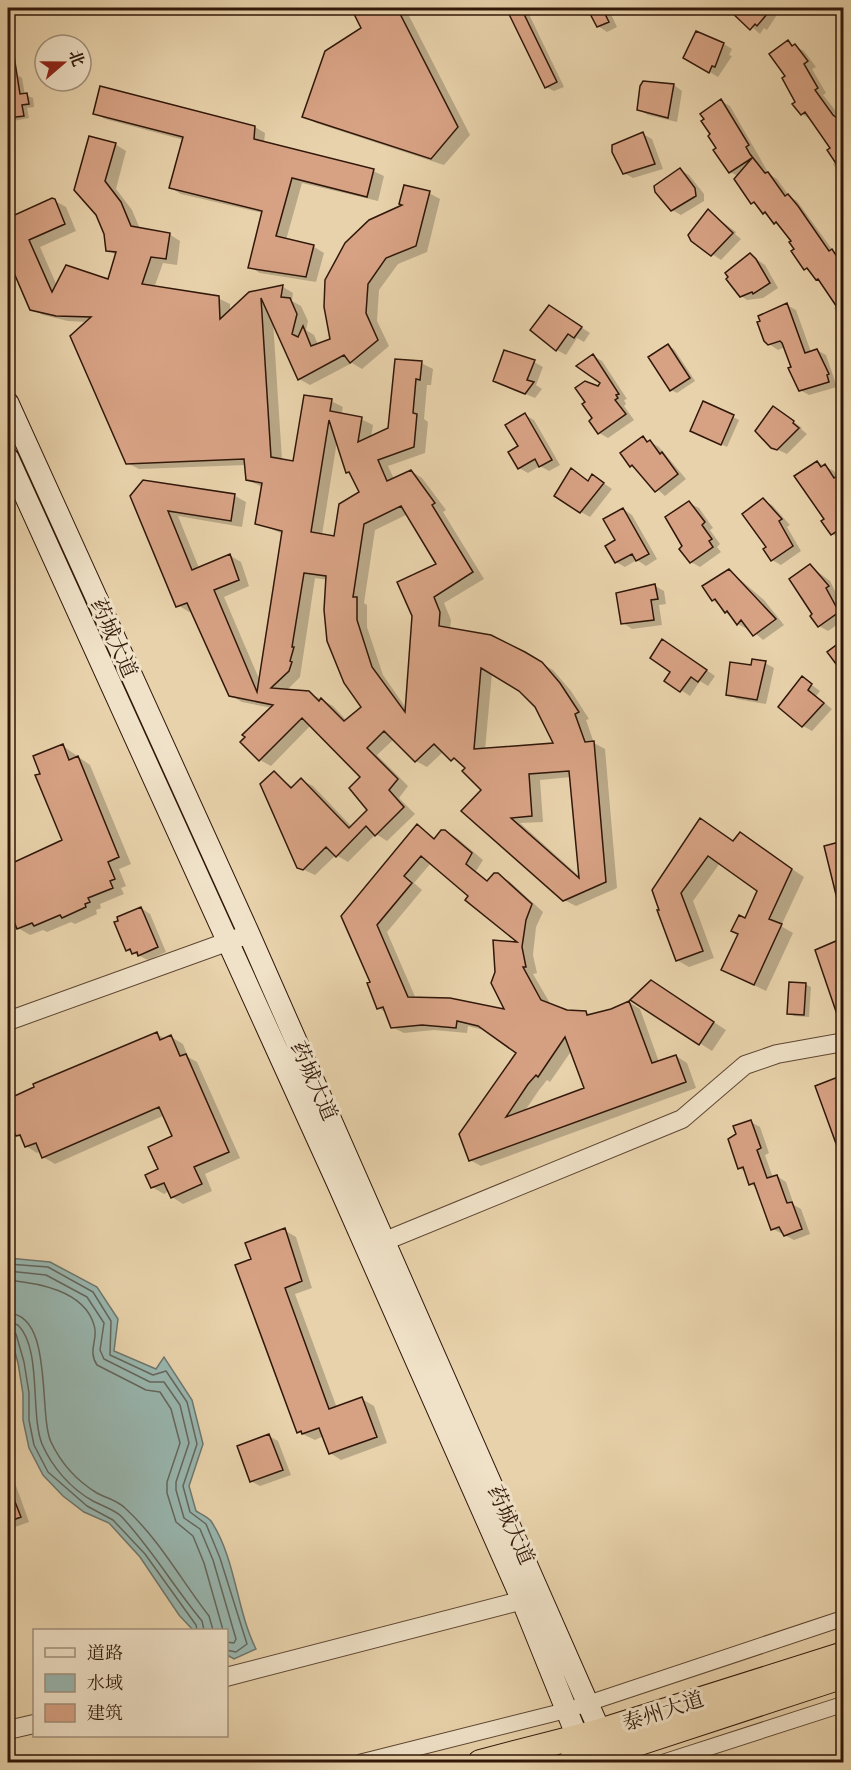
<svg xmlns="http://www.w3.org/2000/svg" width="851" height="1770" font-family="Alegreya,'Noto Serif SC',serif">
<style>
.water{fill:#98b6af;stroke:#6e766d;stroke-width:1.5}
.shadow{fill:#0003;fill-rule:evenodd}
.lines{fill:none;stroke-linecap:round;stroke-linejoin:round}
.shore{stroke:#64665c;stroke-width:1.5}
.building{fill:#d7a284;stroke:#301709;stroke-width:1.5;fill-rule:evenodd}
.minor-casing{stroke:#5e4632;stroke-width:17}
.tertiary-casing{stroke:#5e4632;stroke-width:20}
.secondary-casing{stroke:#301709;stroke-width:23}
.trunk-casing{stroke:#301709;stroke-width:26}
.minor{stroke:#f0e2c8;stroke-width:15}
.tertiary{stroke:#f0e2c8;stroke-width:18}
.secondary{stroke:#f0e2c8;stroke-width:21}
.trunk{stroke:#e8d2ab;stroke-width:24}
.labels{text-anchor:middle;stroke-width:6;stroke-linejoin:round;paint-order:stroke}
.street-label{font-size:21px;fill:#301709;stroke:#f0e2c8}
</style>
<rect width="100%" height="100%" fill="#e8d2ab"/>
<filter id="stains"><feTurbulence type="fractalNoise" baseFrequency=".00333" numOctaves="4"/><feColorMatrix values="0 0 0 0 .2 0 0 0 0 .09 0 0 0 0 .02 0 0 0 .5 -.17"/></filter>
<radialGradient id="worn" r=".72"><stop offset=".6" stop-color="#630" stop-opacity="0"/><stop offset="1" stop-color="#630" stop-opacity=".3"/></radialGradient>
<path class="water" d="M 8,1258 L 50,1262 L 97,1287 L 118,1319 L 114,1351 L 156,1369 L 164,1357 L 192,1400 L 203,1444 L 189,1486 L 196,1511 C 201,1514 208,1517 211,1521 C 236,1559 236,1609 256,1649 L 234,1659 L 227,1655 L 226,1630 L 193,1630 L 179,1615 L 140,1557 L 109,1523 L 84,1512 L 63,1496 L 43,1475 L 29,1448 L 23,1420 L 23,1394 L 18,1363 L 8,1327 Z"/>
<path class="shadow" d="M 359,8 L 405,8 L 470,135 L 444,165 L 316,123 L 304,116 L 363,28 L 353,10 Z
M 508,8 L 526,8 L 564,87 L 554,91 L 546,87 Z
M 589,8 L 608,8 L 617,27 L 607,32 L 598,26 Z
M 730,8 L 776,8 L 780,10 L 767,30 L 764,28 L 760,34 Z
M 844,19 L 844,49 L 835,23 Z
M 788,42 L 804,51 L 816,67 L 812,69 L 826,93 L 823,95 L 844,121 L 844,183 L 833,164 L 837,161 L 832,148 L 811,120 L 802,114 L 787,76 Z
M 724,44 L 732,49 L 729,55 L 732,56 L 718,77 L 685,57 Z
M 8,61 L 16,74 L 22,78 L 25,95 L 33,98 L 34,107 L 27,108 L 29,118 L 8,122 Z
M 674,85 L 682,91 L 677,122 L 648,115 L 639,110 Z
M 721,101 L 730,106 L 769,174 L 777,179 L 790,197 L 797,201 L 834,252 L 844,259 L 844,322 L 834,308 L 838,305 L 823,283 L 805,268 L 793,241 L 782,227 L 752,202 L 738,176 L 730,172 L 718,148 Z
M 95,113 L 255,127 L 265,133 L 264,143 L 373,171 L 384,176 L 378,201 L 302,183 L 286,240 L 314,247 L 324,253 L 316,282 L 260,273 L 250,267 L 263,213 L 181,194 L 171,188 L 184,140 L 105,119 Z
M 643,134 L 652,139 L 663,169 L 633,178 L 624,173 Z
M 115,144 L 126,151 L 116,189 L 132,210 L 140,229 L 169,234 L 180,241 L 177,265 L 163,263 L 154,288 L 218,298 L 230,304 L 230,312 L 283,287 L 293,293 L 292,301 L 301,306 L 308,321 L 306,330 L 314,335 L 318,345 L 332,340 L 326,307 L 429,193 L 440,199 L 427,252 L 398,264 L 379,290 L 377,321 L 389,346 L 362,369 L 352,363 L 310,385 L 299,379 L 273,321 L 282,460 L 294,462 L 331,401 L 343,407 L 341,415 L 361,419 L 373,425 L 371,438 L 389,429 L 421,363 L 433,369 L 431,385 L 427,385 L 424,419 L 428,422 L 425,453 L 388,466 L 394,479 L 411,471 L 422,478 L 446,510 L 443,512 L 484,579 L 444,603 L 451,620 L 450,630 L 536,660 L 553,670 L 571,691 L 589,719 L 586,720 L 594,743 L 605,749 L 617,888 L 576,906 L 564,900 L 467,768 L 444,751 L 427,767 L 416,761 L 394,739 L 377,755 L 408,786 L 399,798 L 415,814 L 387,841 L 376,834 L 348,862 L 336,855 L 315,875 L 298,867 L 274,773 L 294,788 L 301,780 L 313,786 L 352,827 L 369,810 L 362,777 L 311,725 L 271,766 L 260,760 L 242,742 L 272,708 L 242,702 L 230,695 L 192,611 L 189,612 L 178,605 L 144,481 L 235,496 L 246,502 L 242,527 L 178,516 L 199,568 L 229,555 L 241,562 L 249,586 L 224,597 L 260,681 L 283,534 L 257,523 L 262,487 L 248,480 L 246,465 L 139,469 L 127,463 L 87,322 L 68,321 L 43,315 L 31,309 L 8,258 L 8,218 L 55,201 L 66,207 L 76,231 L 40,247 L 57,286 L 109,281 L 117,255 L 107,250 L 105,234 L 98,214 L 76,190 ZM 337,441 L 347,472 L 352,475 L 361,493 L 335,538 L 322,535 ZM 408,514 L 438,564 L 406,708 L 383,675 L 367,627 L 367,605 L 364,603 L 375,530 ZM 315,578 L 328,580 L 363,707 L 347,721 L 333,706 L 308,692 L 286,691 L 300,677 ZM 492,673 L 520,690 L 536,706 L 556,744 L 485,750 ZM 571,777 L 580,877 L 520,823 L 543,822 L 540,780 Z
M 680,170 L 689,175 L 704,194 L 704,201 L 681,215 L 672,210 Z
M 708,211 L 736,232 L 735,234 L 741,239 L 721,260 L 712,254 Z
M 750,255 L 765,265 L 778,288 L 763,298 L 747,300 L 738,294 Z
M 787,305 L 796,310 L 811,352 L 817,350 L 826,355 L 837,387 L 809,395 L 800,390 L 785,347 L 778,350 L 769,344 Z
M 558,312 L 590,333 L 584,342 L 577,338 L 566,355 L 557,350 Z
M 668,346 L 674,349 L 695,381 L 677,393 L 671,390 Z
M 593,356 L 602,361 L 627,399 L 624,400 L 626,404 L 624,406 L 634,420 L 608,438 L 599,433 L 577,389 L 599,388 L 602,383 Z
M 534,362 L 543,367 L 536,385 L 542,389 L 535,398 L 504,385 Z
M 704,403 L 739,420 L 727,447 L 698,433 Z
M 782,413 L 802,428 L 801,429 L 807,434 L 787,454 L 772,447 Z
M 844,414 L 844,425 L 838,418 Z
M 525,415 L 534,420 L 560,465 L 549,471 L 540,466 L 528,473 L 519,468 Z
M 643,438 L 659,447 L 686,479 L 665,496 L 631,466 Z
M 817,462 L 834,471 L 844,485 L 844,538 L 841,539 L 832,534 L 826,520 Z
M 581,476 L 589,482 L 602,482 L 612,489 L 590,517 L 581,512 Z
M 763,500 L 772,505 L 790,525 L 787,527 L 801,551 L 781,565 L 772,560 L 768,547 Z
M 689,503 L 699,508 L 713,528 L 710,530 L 720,544 L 717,547 L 721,552 L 700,567 L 691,562 L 684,547 Z
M 623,509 L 632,515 L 657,559 L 646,566 L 637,560 L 625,567 L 616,562 Z
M 810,566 L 830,581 L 842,605 L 840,607 L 844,620 L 828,631 L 819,626 L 814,614 Z
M 729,570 L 764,600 L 784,625 L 763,640 L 748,627 L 747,629 L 738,624 L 713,600 Z
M 655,586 L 664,591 L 666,604 L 659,605 L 662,625 L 632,629 L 623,623 Z
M 8,619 L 12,630 L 8,631 Z
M 844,642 L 844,667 L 829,652 Z
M 672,646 L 715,676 L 708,686 L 700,681 L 690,696 L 666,680 L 672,671 Z
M 8,647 L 13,659 L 8,661 Z
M 765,663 L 774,668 L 766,704 L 737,699 L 728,694 L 752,667 Z
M 802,678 L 820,691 L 816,696 L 832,709 L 812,731 L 803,726 Z
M 841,713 L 844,713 L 844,734 L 843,734 Z
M 63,746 L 90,765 L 131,864 L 119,869 L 126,886 L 121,888 L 124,894 L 100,904 L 101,908 L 96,910 L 97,914 L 75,924 L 71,922 L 47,932 L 43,930 L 30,935 L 18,928 L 8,903 L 8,866 L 64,841 L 42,775 Z
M 701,820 L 734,842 L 740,834 L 804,877 L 781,926 L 793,933 L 766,991 L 735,976 L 746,920 L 759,891 L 720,863 L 693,901 L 714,958 L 689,967 L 677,960 L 653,890 Z
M 418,826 L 436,839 L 445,831 L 457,838 L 483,860 L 476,871 L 489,882 L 497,875 L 509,881 L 543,912 L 536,927 L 533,955 L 537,973 L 533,974 L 551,1005 L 590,1016 L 629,1002 L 640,1009 L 659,1062 L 676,1056 L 687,1063 L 696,1088 L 481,1166 L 470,1160 L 518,1053 L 487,1031 L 468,1026 L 467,1033 L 434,1030 L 404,1033 L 392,1027 L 386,1013 L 379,1008 L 372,983 L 343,916 ZM 431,863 L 522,944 L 507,1012 L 416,999 L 387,932 L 422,890 L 414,883 ZM 572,1050 L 586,1089 L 524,1112 L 539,1090 L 547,1080 L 550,1082 Z
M 844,841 L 844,911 L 826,847 Z
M 141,908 L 150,914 L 166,952 L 148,960 L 127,950 Z
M 844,940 L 844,1016 L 838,1013 L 817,951 Z
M 805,984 L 811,987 L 809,1017 L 794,1016 L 789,1013 Z
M 663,989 L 726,1030 L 712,1051 L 632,1000 Z
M 156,1034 L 166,1039 L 171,1037 L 183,1044 L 188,1057 L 197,1062 L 240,1158 L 205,1174 L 212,1191 L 183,1204 L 172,1197 L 169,1191 L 164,1194 L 152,1187 L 174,1137 L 165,1115 L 55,1164 L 43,1157 L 41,1151 L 37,1153 L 26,1146 L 23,1139 L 17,1135 L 8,1115 L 8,1100 L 36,1088 L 34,1085 Z
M 837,1079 L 844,1083 L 844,1155 L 817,1086 Z
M 751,1122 L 760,1127 L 769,1153 L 765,1155 L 773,1178 L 777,1176 L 786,1182 L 794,1205 L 801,1209 L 810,1234 L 794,1240 L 773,1229 L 757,1188 L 751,1184 L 746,1172 L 739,1168 Z
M 284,1230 L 296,1237 L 312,1288 L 295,1294 L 337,1408 L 362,1399 L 374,1406 L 387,1443 L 341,1460 L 330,1453 L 324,1436 L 315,1440 L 298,1432 L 253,1260 Z
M 269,1436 L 278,1441 L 291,1475 L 260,1486 L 251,1481 Z
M 8,1478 L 15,1483 L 29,1522 L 12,1528 L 8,1525 Z"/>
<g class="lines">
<path class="shore" d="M 8,1264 L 48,1267 L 93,1292 L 111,1321 L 110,1355 L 153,1375 L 166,1371 L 187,1402 L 197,1444 L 183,1486 L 190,1512 L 206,1524 L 220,1558 L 247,1644 L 236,1652 L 226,1650
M 8,1271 L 46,1275 L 87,1297 L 104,1323 L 100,1350 L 104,1359 L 150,1382 L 164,1382 L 180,1405 L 189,1443 L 176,1482 L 176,1490 L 184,1518 L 200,1529 L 213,1560 L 236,1639 L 234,1643 L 226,1642
M 8,1280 C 37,1283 84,1290 94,1325 C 99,1339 87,1350 97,1365 L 146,1390 L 160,1392 L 171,1409 L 180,1443 L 167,1482 L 167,1493 L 176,1522 L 193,1536 L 204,1563 L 223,1630
M 8,1313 C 54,1315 38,1413 51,1442 C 61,1463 77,1481 97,1493 C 106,1498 117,1500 125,1508 C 159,1539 181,1580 209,1616 L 213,1630
M 8,1322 L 18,1325 C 42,1349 30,1413 42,1444 C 52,1467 71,1489 93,1501 C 102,1506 113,1509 121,1516 C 152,1549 173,1586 202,1621 L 204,1630
M 8,1330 L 16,1334 L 24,1362 L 29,1393 L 29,1420 L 34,1445 L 48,1472 L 87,1506 L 113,1520 L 145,1554 L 196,1625 L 197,1630"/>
</g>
<path class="building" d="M 351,8 L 397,8 L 458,127 L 431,159 L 302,117 L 325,51 L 361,28 Z
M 506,8 L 521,8 L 557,82 L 545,88 Z
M 587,8 L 602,8 L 609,22 L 597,27 Z
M 727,8 L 772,8 L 757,26 L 755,24 L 750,30 Z
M 696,31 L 724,43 L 715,67 L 712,66 L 709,73 L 683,58 Z
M 788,40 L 792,46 L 795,44 L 808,61 L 804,64 L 818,88 L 815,90 L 833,115 L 837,118 L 839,116 L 843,123 L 843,174 L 827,150 L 830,148 L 805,112 L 801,115 L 792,104 L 795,102 L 782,78 L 785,76 L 769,54 Z
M 14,56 L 20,94 L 27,93 L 29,104 L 22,105 L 24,116 L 8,118 L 8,57 Z
M 643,81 L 674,84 L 668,118 L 637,110 L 640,86 Z
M 100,86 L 255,126 L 254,139 L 374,169 L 367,197 L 292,178 L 276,236 L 314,245 L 306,277 L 248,268 L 262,211 L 169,188 L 183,137 L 93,114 Z
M 721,99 L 749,145 L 746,147 L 750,154 L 765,173 L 768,172 L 785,196 L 788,194 L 798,206 L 829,251 L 832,249 L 843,266 L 843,316 L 818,279 L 816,280 L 807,268 L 804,270 L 791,251 L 794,249 L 789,242 L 791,241 L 776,222 L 774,224 L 765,212 L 763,214 L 754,202 L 751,204 L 734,179 L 752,158 L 729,173 L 713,150 L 716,148 L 708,136 L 710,134 L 701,121 L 704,119 L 700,114 Z
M 643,132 L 655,164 L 623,174 L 612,152 L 612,145 Z
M 89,136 L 116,143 L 105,181 L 121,202 L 131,226 L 170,233 L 166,259 L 151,257 L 142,284 L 219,296 L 220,319 L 249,292 L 283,285 L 281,297 L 290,298 L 297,314 L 292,334 L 298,337 L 303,326 L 311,346 L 330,339 L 324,307 L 325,280 L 345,243 L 369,220 L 402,205 L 399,204 L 404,185 L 430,191 L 416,246 L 386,258 L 368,284 L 366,313 L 378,340 L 350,363 L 344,355 L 298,380 L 261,298 L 271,457 L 293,461 L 304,395 L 332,399 L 330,411 L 362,417 L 358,442 L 388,428 L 395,359 L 422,361 L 420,380 L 416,379 L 413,413 L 417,414 L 414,447 L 378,460 L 387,481 L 411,470 L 435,503 L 432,505 L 473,572 L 434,597 L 440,612 L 439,626 L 491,635 L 525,652 L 542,662 L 560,683 L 579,712 L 575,714 L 585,742 L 594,741 L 606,882 L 563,901 L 461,811 L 481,790 L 462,771 L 465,768 L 454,758 L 451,761 L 434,744 L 415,762 L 384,731 L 367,748 L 398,779 L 389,790 L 404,807 L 375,836 L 366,826 L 336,857 L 326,847 L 303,870 L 297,868 L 260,784 L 274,771 L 291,788 L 301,778 L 349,828 L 367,810 L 349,788 L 360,777 L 302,718 L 259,761 L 240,742 L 245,737 L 242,735 L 273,705 L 229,696 L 187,603 L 176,607 L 130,496 L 143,480 L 235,494 L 231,521 L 168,511 L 192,570 L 230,554 L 239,580 L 214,590 L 257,692 L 282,531 L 255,524 L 262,483 L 246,480 L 244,459 L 126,464 L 70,336 L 91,317 L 56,316 L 30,310 L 8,259 L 8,218 L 52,198 L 55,199 L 65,224 L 29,240 L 52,292 L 66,265 L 108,279 L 116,252 L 106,251 L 104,234 L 96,215 L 74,190 ZM 329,420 L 346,473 L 349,472 L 359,492 L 339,504 L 334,536 L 311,532 ZM 401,506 L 436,564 L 397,582 L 412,616 L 405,712 L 372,667 L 357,620 L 357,597 L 353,597 L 364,524 ZM 304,573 L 326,576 L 324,610 L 327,641 L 344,683 L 361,707 L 344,721 L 321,698 L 319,701 L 309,691 L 271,688 L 289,671 L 292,662 L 290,661 L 294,647 L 292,647 ZM 481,668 L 519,691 L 535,707 L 553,743 L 474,749 ZM 569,771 L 579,878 L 511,818 L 532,816 L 529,774 Z
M 680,168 L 695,188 L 696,196 L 671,211 L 655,192 L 654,186 Z
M 708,209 L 733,233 L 711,256 L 691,241 L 688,235 Z
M 750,253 L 756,259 L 770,283 L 753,294 L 752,292 L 740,297 L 726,279 L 728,277 L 725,273 Z
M 787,303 L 805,353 L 817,349 L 829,374 L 827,375 L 829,382 L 799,391 L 788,368 L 791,367 L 782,343 L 780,341 L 768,345 L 764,341 L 757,322 L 760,321 L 758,316 Z
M 549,305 L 582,327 L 574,338 L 568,334 L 556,351 L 530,330 Z
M 668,344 L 690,378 L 670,391 L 648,357 Z
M 504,350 L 535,360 L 527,380 L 534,382 L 525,394 L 493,381 Z
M 593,354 L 619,394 L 616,395 L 618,398 L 615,400 L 626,414 L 598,434 L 589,421 L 592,418 L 582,404 L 585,402 L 575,388 L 585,381 L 598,386 L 600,383 L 576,366 Z
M 703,401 L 734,415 L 721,445 L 690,431 Z
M 773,406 L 794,421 L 793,423 L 799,428 L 777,450 L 771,448 L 755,431 Z
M 525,413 L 552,460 L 539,467 L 535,459 L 518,469 L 508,452 L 518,446 L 505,425 Z
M 643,436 L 647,442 L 650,440 L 660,454 L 662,452 L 678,474 L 655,492 L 632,465 L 630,467 L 620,453 Z
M 817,461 L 821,467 L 825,464 L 834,478 L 837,476 L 843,485 L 843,527 L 831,535 L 821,521 L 824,519 L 794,476 Z
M 571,468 L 588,481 L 592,474 L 604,483 L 580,513 L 554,496 Z
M 763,498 L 782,519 L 779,521 L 793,546 L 771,561 L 763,549 L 766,547 L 742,514 Z
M 689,501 L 705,522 L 702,525 L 712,539 L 709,541 L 713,547 L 690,563 L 679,549 L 682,546 L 665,517 Z
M 623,508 L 649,554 L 636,561 L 632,554 L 615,563 L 605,546 L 615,540 L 603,519 Z
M 810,564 L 829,586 L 826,588 L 839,612 L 818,627 L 810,616 L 812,614 L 789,579 Z
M 729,569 L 776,619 L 753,636 L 741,620 L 737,625 L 727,611 L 725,613 L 715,599 L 712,601 L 702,586 Z
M 655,584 L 658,599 L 651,600 L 654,620 L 621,624 L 616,593 Z
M 662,639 L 707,670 L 698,682 L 691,677 L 680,692 L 664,681 L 670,672 L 650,658 Z
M 843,640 L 843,659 L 836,664 L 827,652 Z
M 752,659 L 766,661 L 757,700 L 726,695 L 730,662 L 751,665 Z
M 802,676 L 812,684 L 808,690 L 824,703 L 802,727 L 778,707 Z
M 63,744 L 69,760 L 78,756 L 119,857 L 108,862 L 115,879 L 110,881 L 113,888 L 88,898 L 90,902 L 85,904 L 86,907 L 62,918 L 60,915 L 34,926 L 32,923 L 17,929 L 8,907 L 8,865 L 62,840 L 35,775 L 40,774 L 33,756 Z
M 700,818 L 733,841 L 740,832 L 792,869 L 769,919 L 782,924 L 754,985 L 721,970 L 738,934 L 731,931 L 739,915 L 745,918 L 757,891 L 708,856 L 681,893 L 703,951 L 676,961 L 657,910 L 659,910 L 652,890 Z
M 417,824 L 434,839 L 441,830 L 445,830 L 472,853 L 466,864 L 487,881 L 494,873 L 498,873 L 532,904 L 526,920 L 522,947 L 526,967 L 523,967 L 541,1000 L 567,1010 L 586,1011 L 587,1015 L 611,1009 L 629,1001 L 652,1063 L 676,1055 L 686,1082 L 469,1161 L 459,1134 L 516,1053 L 478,1026 L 457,1021 L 456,1028 L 422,1025 L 391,1028 L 383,1007 L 377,1009 L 367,983 L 370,982 L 341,916 ZM 421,856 L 468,896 L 465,900 L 517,942 L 493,940 L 495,972 L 491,983 L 504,1009 L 450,998 L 408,997 L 377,925 L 412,883 L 404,876 ZM 565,1037 L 584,1088 L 506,1117 L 528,1084 L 536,1075 L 538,1077 Z
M 843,841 L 843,907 L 839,907 L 824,846 Z
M 141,907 L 158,947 L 138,956 L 137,952 L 132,954 L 130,949 L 126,951 L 114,922 L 118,921 L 117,917 Z
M 843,938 L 843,1028 L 842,1029 L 815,950 Z
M 651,980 L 714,1022 L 699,1045 L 630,1000 Z
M 789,982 L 806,983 L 804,1015 L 787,1014 Z
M 157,1032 L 160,1040 L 171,1035 L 180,1056 L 186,1054 L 229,1152 L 194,1167 L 202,1184 L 171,1198 L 164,1183 L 151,1188 L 145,1175 L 158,1169 L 148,1147 L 172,1136 L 159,1107 L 42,1158 L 36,1143 L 25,1147 L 20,1135 L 16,1136 L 8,1118 L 8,1099 L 34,1087 L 33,1084 Z
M 838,1077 L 839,1082 L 843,1080 L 842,1160 L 815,1086 Z
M 751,1120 L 761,1148 L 757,1150 L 767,1178 L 777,1175 L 787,1203 L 792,1202 L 802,1229 L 784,1236 L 779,1227 L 771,1230 L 754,1183 L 749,1185 L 743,1167 L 738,1169 L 728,1139 L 736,1134 L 733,1126 Z
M 285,1228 L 302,1281 L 285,1288 L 329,1409 L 362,1397 L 377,1437 L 329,1454 L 319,1428 L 302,1434 L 301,1431 L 297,1433 L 235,1265 L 251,1259 L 245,1243 Z
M 269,1434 L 283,1470 L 250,1482 L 237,1446 Z
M 8,1484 L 21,1517 L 8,1522 Z"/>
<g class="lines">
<defs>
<path id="minor" d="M 361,1762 L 568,1710 L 844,1618
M 664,1762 L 844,1704"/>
<path id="tertiary" d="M 8,1021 L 249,934
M 385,1241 L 682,1119 L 745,1065 L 777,1054 L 844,1042
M 226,1677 L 535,1597
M 8,1730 L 34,1724"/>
<path id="secondary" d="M 8,403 L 249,934 L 606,1745
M 8,458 L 337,1182 L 522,1600 L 583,1751"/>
<path id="trunk" d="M 480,1762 L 600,1731 L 844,1654
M 570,1762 L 609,1753 L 844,1676"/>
</defs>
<use href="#minor" class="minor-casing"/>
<use href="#tertiary" class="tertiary-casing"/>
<use href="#secondary" class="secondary-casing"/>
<use href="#trunk" class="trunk-casing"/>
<use href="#minor" class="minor"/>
<use href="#tertiary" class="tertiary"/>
<use href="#secondary" class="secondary"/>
<use href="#trunk" class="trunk"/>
</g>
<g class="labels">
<g class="street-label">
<text transform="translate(114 638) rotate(66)" y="7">药城大道</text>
<text transform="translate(314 1081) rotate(66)" y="7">药城大道</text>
<text transform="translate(511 1525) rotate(66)" y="7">药城大道</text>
<text transform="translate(663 1711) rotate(-18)" y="7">泰州大道</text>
</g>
</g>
<rect width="851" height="1770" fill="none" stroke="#e8d2ab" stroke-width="30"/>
<rect x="9" y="9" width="833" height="1752" fill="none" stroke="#301709" stroke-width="3"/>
<rect x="15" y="15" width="821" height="1740" fill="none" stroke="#301709" stroke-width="1.5"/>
<rect x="33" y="1629" width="195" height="108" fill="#f0e2c8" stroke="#a3917c" stroke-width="1.5"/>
<rect x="45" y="1648" width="30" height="9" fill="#f0e2c8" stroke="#a3917c" stroke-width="1.5"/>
<text x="87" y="1659" font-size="18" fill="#301709">道路</text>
<rect x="45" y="1674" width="30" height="18" fill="#98b6af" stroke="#a3917c" stroke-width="1.5"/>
<text x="87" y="1689" font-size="18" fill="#301709">水域</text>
<rect x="45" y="1704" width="30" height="18" fill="#d7a284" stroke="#a3917c" stroke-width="1.5"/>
<text x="87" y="1719" font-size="18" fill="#301709">建筑</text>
<g transform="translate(63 63) rotate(70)"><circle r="28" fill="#f0e2c8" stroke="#a3917c" stroke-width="1.5"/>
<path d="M0-4.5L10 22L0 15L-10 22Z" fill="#8f2418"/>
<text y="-9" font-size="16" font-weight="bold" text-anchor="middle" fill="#301709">北</text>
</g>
<rect width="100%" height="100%" filter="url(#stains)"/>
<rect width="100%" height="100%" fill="url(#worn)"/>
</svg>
